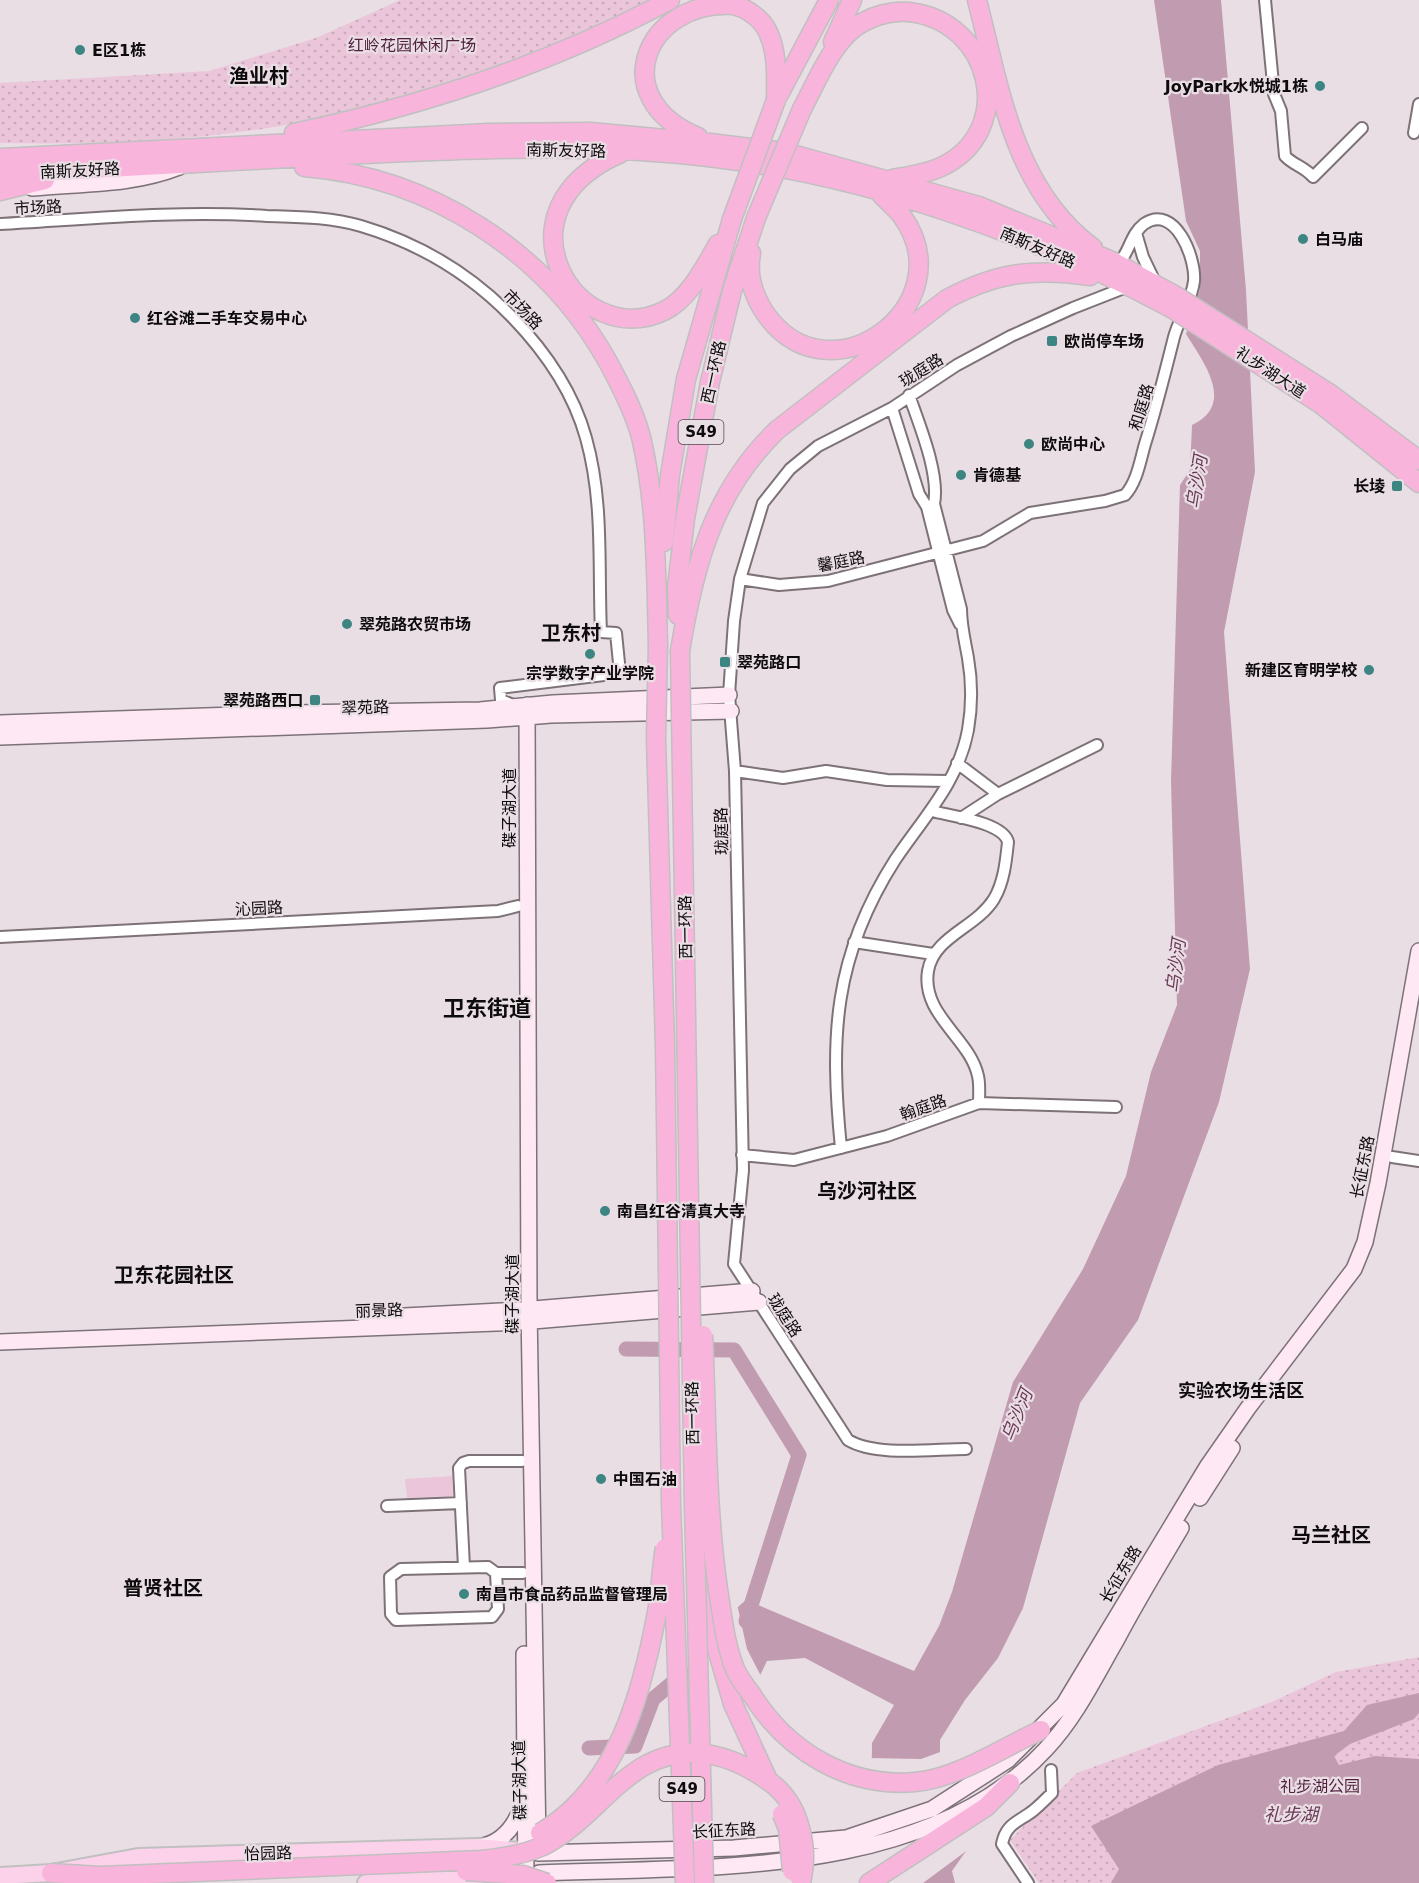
<svg xmlns="http://www.w3.org/2000/svg" width="1419" height="1883" font-family="'DejaVu Sans','Noto Sans SC',sans-serif">
<style>
.green{fill:url(#green-dots)}
.pitch{fill:#ebc6da}
.water{fill:#c19bb0}
.pier{fill:#eadee5}
.lines{fill:none;stroke-linecap:round;stroke-linejoin:round}
.river{stroke:#c19bb0;stroke-width:15}
.street-casing{stroke:#7d7278;stroke-width:14}
.secondary-casing{stroke:#7d7278;stroke-width:18}
.primary-casing{stroke:#c0c0c0;stroke-width:20}
.highway-casing{stroke:#c0c0c0;stroke-width:21}
.street{stroke:#fff;stroke-width:10}
.secondary{stroke:#fde8f4;stroke-width:15}
.primary{stroke:#fbd2ea;stroke-width:16}
.highway{stroke:#f9b4dc;stroke-width:18}
.highway-bridge-casing{stroke:#c0c0c0;stroke-width:21;stroke-linecap:butt}
.highway-bridge{stroke:#f9b4dc;stroke-width:18}
.poi-dot{fill:#3c8583;stroke:#eadee5;stroke-width:2}
.labels{text-anchor:middle;stroke-width:4.5;stroke-linejoin:round;paint-order:stroke}
.shield{fill:#eadee5;stroke:#504a4e;stroke-width:1.5}
.shield-label{font-size:15px;font-weight:bold;fill:#0e0b0d}
.park-label{font-size:16px;fill:#4f1f3d;stroke:#eadee5}
.poi-label{font-size:16px;font-weight:bold;fill:#0e0b0d;stroke:#eadee5;text-anchor:start}
.street-label{font-size:16px;fill:#0e0b0d;stroke:#eadee5}
.water-label{font-size:18px;font-style:italic;fill:#6b3957;stroke:#eadee5}
.neighbourhood-label{font-size:18px;font-weight:bold;fill:#0e0b0d;stroke:#eadee5}
.quarter-label{font-size:20px;font-weight:bold;fill:#0e0b0d;stroke:#eadee5}
.district-label{font-size:22px;font-weight:bold;fill:#0e0b0d;stroke:#eadee5}
</style>
<defs>
<pattern id="green-dots" width="8" height="8" patternUnits="userSpaceOnUse" patternTransform="scale(1.5)"><rect width="8" height="8" fill="#ebc6da"/><path d="M2 2h.1M6 6h.1" fill="none" stroke="#c8a9ba" stroke-width="1.8" stroke-linecap="round"/></pattern>
</defs>
<rect width="100%" height="100%" fill="#eadee5"/>
<path class="green" d="M 400,0 L 649,0 C 608,24 565,40 521,57 C 455,82 386,105 317,119 C 213,141 105,145 0,143 L 0,83 L 209,71 L 316,38 Z
M 1419,1657 L 1419,1883 L 1039,1883 L 1010,1840 L 1077,1773 L 1274,1701 L 1336,1672 Z"/>
<path class="pitch" d="M 452,1476 L 453,1496 L 407,1498 L 405,1479 Z"/>
<path class="water" d="M 1154,0 L 1221,0 L 1246,290 L 1255,472 L 1224,632 L 1250,969 L 1219,1102 L 1138,1320 L 1080,1403 L 1023,1608 L 998,1658 L 965,1700 L 940,1740 L 940,1760 L 971,1844 L 952,1871 L 955,1883 L 870,1883 L 872,1743 L 894,1705 L 805,1658 L 767,1661 L 746,1704 L 668,1668 L 746,1600 L 914,1671 L 939,1626 L 952,1592 L 1013,1382 L 1083,1269 L 1126,1176 L 1151,1072 L 1177,1005 L 1171,781 L 1180,485 L 1190,470 L 1192,425 C 1236,404 1204,363 1186,334 L 1200,289 L 1200,251 L 1186,221 Z
M 1419,1693 L 1419,1713 L 1414,1719 L 1350,1744 L 1334,1756 L 1339,1765 L 1375,1756 L 1419,1759 L 1419,1883 L 1111,1883 L 1119,1869 L 1091,1826 L 1218,1765 L 1344,1731 L 1367,1705 Z"/>
<path class="pier" d="M 737,1604 L 747,1649 L 762,1678 L 747,1707 L 665,1669 Z
M 943,1751 L 943,1760 L 973,1846 L 923,1883 L 867,1883 L 864,1855 L 869,1758 L 921,1759 Z"/>
<g class="lines">
<path class="river" d="M 626,1349 L 734,1350 L 799,1455 L 746,1621
M 589,1748 L 635,1746 L 653,1699 L 683,1674"/>
<defs>
<path id="street" d="M 1265,0 L 1274,94 L 1281,111 L 1285,156 C 1293,165 1305,167 1313,177 L 1362,128
M 1414,133 L 1419,104
M 0,224 C 89,219 178,210 267,216 C 299,217 330,217 361,226 C 418,243 470,274 511,316 C 545,351 573,391 586,438 C 604,502 598,566 601,632 L 616,633 L 620,673 L 500,688 L 501,700 L 513,705
M 1136,233 L 1143,257 L 1155,282
M 892,408 L 919,494 L 927,507 L 953,610 L 960,624
M 740,579 L 779,585 L 828,581 L 983,541 L 1030,513 L 1105,501 L 1125,495 C 1137,482 1140,461 1145,444 C 1156,409 1165,373 1174,337 C 1179,318 1192,301 1194,281 C 1196,258 1175,203 1144,224 C 1132,233 1130,248 1122,259 L 1112,261
M 957,763 L 998,794
M 735,771 L 783,778 L 826,771 L 887,780 L 948,781
M 932,811 C 950,816 1003,822 1008,842 C 1006,861 1004,882 994,899 C 976,928 934,936 928,971 C 921,1015 970,1038 978,1076 C 980,1084 979,1095 979,1103
M 961,818 L 998,794 L 1097,745
M 0,937 L 498,911 L 518,906
M 854,942 L 933,954
M 841,1148 C 830,1037 833,957 895,860 C 923,818 958,783 968,730 C 972,707 972,681 968,658 C 965,641 961,626 961,609 L 934,504 C 940,474 919,424 909,395
M 742,1155 L 794,1160 L 887,1136 L 979,1103 L 1116,1107
M 1392,1157 L 1419,1161
M 966,1449 C 933,1449 876,1457 848,1440 L 734,1264 L 743,1170 L 735,771 L 729,695 L 734,621 L 740,579 L 763,503 L 790,469 L 818,446 L 892,408 L 957,365 L 1011,336 L 1073,308 L 1129,286
M 387,1506 L 461,1503
M 464,1567 L 459,1468 L 463,1463 L 469,1461 L 522,1461
M 496,1573 L 488,1567 L 401,1569 L 390,1577 L 391,1614 L 396,1620 L 492,1617 L 498,1609 L 496,1573 L 523,1573
M 1028,1883 L 1002,1844 C 1006,1823 1019,1822 1034,1810 C 1040,1805 1046,1799 1052,1793 L 1051,1770"/>
<path id="secondary" d="M 32,188 C 83,183 130,186 179,167
M 527,705 L 529,1309 L 538,1844
M 0,723 L 294,713 L 480,710 L 553,703 L 729,695
M 0,737 L 487,720 L 551,715 L 731,711
M 366,1318 L 521,1310 L 752,1291
M 0,1342 L 521,1322 L 759,1302
M 1200,1498 L 1232,1448
M 524,1654 L 526,1883
M 479,1847 C 503,1843 516,1825 523,1803
M 538,1853 L 734,1848 L 846,1838 L 932,1809 L 1008,1760 L 1064,1704 L 1207,1467 L 1248,1408 L 1354,1269 L 1365,1242 L 1378,1183 L 1419,951
M 539,1873 C 703,1866 925,1880 1046,1749 C 1076,1717 1095,1677 1117,1639 C 1137,1601 1159,1565 1181,1528"/>
<path id="primary" d="M 0,1876 L 51,1873 L 138,1857 L 477,1847 L 519,1851
M 366,1883 L 482,1875"/>
<path id="highway" d="M 977,0 C 1000,89 1014,190 1093,248
M 833,42 L 852,0
M 778,96 L 829,0
M 802,109 C 816,83 830,47 854,28 C 869,17 890,10 909,12 C 992,21 1018,131 941,167 C 926,174 909,176 892,179
M 294,133 C 426,105 551,64 670,0
M 698,137 C 604,98 646,0 733,5 C 747,8 762,19 768,32 C 778,53 776,78 776,100
M 621,153 C 488,210 577,353 664,311 C 688,300 705,267 718,244
M 0,158 L 489,133 L 590,132 L 710,143 L 785,152 L 979,206 L 1112,261 L 1178,297
M 304,167 C 430,177 546,251 608,362 C 621,386 634,411 641,437 C 657,505 656,576 658,645
M 0,174 C 120,168 240,160 361,154 C 478,149 598,143 716,158 C 871,177 1033,234 1171,308
M 0,191 L 45,180
M 751,253 C 747,274 753,295 765,313 C 829,406 966,305 902,216 C 896,208 887,201 880,193
M 1329,393 L 1419,460
M 1322,405 L 1419,483
M 664,542 L 670,475 L 686,379 L 732,219
M 678,615 L 677,587 L 685,519 L 710,382 L 732,291 L 756,218
M 680,651 C 694,566 713,492 777,430 L 947,299 C 997,272 1034,268 1090,276
M 713,1595 L 714,1639 L 733,1704
M 869,1883 L 986,1807 L 1010,1783"/>
</defs>
<use href="#street" class="street-casing"/>
<use href="#secondary" class="secondary-casing"/>
<use href="#primary" class="primary-casing"/>
<use href="#highway" class="highway-casing"/>
<use href="#street" class="street"/>
<use href="#secondary" class="secondary"/>
<use href="#primary" class="primary"/>
<use href="#highway" class="highway"/>
<defs>
<path id="highway-bridge" d="M 756,218 L 802,109
M 732,219 L 776,100
M 1178,297 L 1329,393
M 1171,308 L 1322,405
M 658,645 L 656,738 L 665,1046 L 671,1504 L 685,1883
M 680,651 L 694,1506 L 704,1883
M 703,1335 C 707,1419 706,1505 718,1589 C 722,1615 725,1644 735,1669 C 739,1678 746,1687 752,1695 C 787,1751 848,1788 915,1782 C 956,1779 1004,1747 1041,1730
M 733,1704 L 768,1780
M 782,1814 L 788,1829 L 792,1871
M 540,1833 C 617,1788 642,1694 657,1612 C 661,1591 661,1569 665,1548
M 466,1871 L 523,1875 L 547,1883
M 51,1873 L 100,1876 L 481,1860 C 502,1858 523,1855 543,1846 C 583,1826 607,1788 644,1766 C 689,1740 737,1756 775,1786 C 801,1808 809,1851 801,1883"/>
</defs>
<use href="#highway-bridge" class="highway-bridge-casing"/>
<use href="#highway-bridge" class="highway-bridge"/>
</g>
<g class="poi-dot">
<circle cx="80" cy="50" r="6"/>
<circle cx="1320" cy="86" r="6"/>
<circle cx="1303" cy="239" r="6"/>
<circle cx="135" cy="318" r="6"/>
<rect x="1046" y="335" width="12" height="12" rx="3"/>
<circle cx="1029" cy="444" r="6"/>
<circle cx="961" cy="475" r="6"/>
<rect x="1391" y="480" width="12" height="12" rx="3"/>
<circle cx="347" cy="624" r="6"/>
<circle cx="590" cy="654" r="6"/>
<rect x="719" y="656" width="12" height="12" rx="3"/>
<circle cx="1369" cy="670" r="6"/>
<rect x="309" y="694" width="12" height="12" rx="3"/>
<circle cx="605" cy="1211" r="6"/>
<circle cx="601" cy="1479" r="6"/>
<circle cx="464" cy="1594" r="6"/>
</g>
<g class="labels">
<g class="shield">
<rect x="678.5" y="420" width="45" height="24" rx="4.5"/>
<rect x="659.5" y="1777" width="45" height="24" rx="4.5"/>
</g>
<g class="shield-label">
<text x="701" y="437">S49</text>
<text x="682" y="1794">S49</text>
</g>
<g class="park-label">
<text x="412" y="51">红岭花园休闲广场</text>
<text x="1320" y="1792">礼步湖公园</text>
</g>
<g class="poi-label">
<text x="92" y="56">E区1栋</text>
<text x="1308" y="92" text-anchor="end">JoyPark水悦城1栋</text>
<text x="1315" y="245">白马庙</text>
<text x="147" y="324">红谷滩二手车交易中心</text>
<text x="1064" y="347">欧尚停车场</text>
<text x="1041" y="450">欧尚中心</text>
<text x="973" y="481">肯德基</text>
<text x="1385" y="492" text-anchor="end">长堎</text>
<text x="359" y="630">翠苑路农贸市场</text>
<text x="737" y="668">翠苑路口</text>
<text x="1357" y="676" text-anchor="end">新建区育明学校</text>
<text x="590" y="679" text-anchor="middle">宗学数字产业学院</text>
<text x="303" y="706" text-anchor="end">翠苑路西口</text>
<text x="617" y="1217">南昌红谷清真大寺</text>
<text x="613" y="1485">中国石油</text>
<text x="476" y="1600">南昌市食品药品监督管理局</text>
</g>
<g class="street-label">
<text transform="translate(566 150) rotate(1)" y="6">南斯友好路</text>
<text transform="translate(80 170) rotate(-3)" y="6">南斯友好路</text>
<text transform="translate(38 207) rotate(-3)" y="6">市场路</text>
<text transform="translate(1038 247) rotate(23)" y="6">南斯友好路</text>
<text transform="translate(523 309) rotate(46)" y="6">市场路</text>
<text transform="translate(921 370) rotate(-32)" y="6">珑庭路</text>
<text transform="translate(713 372) rotate(-78)" y="6">西一环路</text>
<text transform="translate(1271 372) rotate(33)" y="6">礼步湖大道</text>
<text transform="translate(1141 407) rotate(-73)" y="6">和庭路</text>
<text transform="translate(841 561) rotate(-11)" y="6">馨庭路</text>
<text transform="translate(365 707) rotate(-2)" y="6">翠苑路</text>
<text transform="translate(509 808) rotate(-90)" y="6">碟子湖大道</text>
<text transform="translate(721 831) rotate(-91)" y="6">珑庭路</text>
<text transform="translate(259 908) rotate(-3)" y="6">沁园路</text>
<text transform="translate(685 927) rotate(-91)" y="6">西一环路</text>
<text transform="translate(923 1107) rotate(-19)" y="6">翰庭路</text>
<text transform="translate(1362 1167) rotate(-79)" y="6">长征东路</text>
<text transform="translate(512 1294) rotate(-90)" y="6">碟子湖大道</text>
<text transform="translate(379 1310) rotate(-2)" y="6">丽景路</text>
<text transform="translate(785 1315) rotate(57)" y="6">珑庭路</text>
<text transform="translate(692 1413) rotate(-91)" y="6">西一环路</text>
<text transform="translate(1120 1574) rotate(-59)" y="6">长征东路</text>
<text transform="translate(519 1780) rotate(-91)" y="6">碟子湖大道</text>
<text transform="translate(724 1830) rotate(-3)" y="6">长征东路</text>
<text transform="translate(268 1853) rotate(-2)" y="6">怡园路</text>
</g>
<g class="water-label">
<text transform="translate(1197 482) rotate(-81)" y="6">乌沙河</text>
<text transform="translate(1176 966) rotate(-83)" y="6">乌沙河</text>
<text transform="translate(1017 1415) rotate(-68)" y="6">乌沙河</text>
<text x="1291" y="1821">礼步湖</text>
</g>
<g class="neighbourhood-label">
<text x="1241" y="1397">实验农场生活区</text>
</g>
<g class="quarter-label">
<text x="259" y="83">渔业村</text>
<text x="571" y="640">卫东村</text>
<text x="867" y="1198">乌沙河社区</text>
<text x="174" y="1282">卫东花园社区</text>
<text x="1331" y="1542">马兰社区</text>
<text x="163" y="1595">普贤社区</text>
</g>
<g class="district-label">
<text x="487" y="1016">卫东街道</text>
</g>
</g>
</svg>
